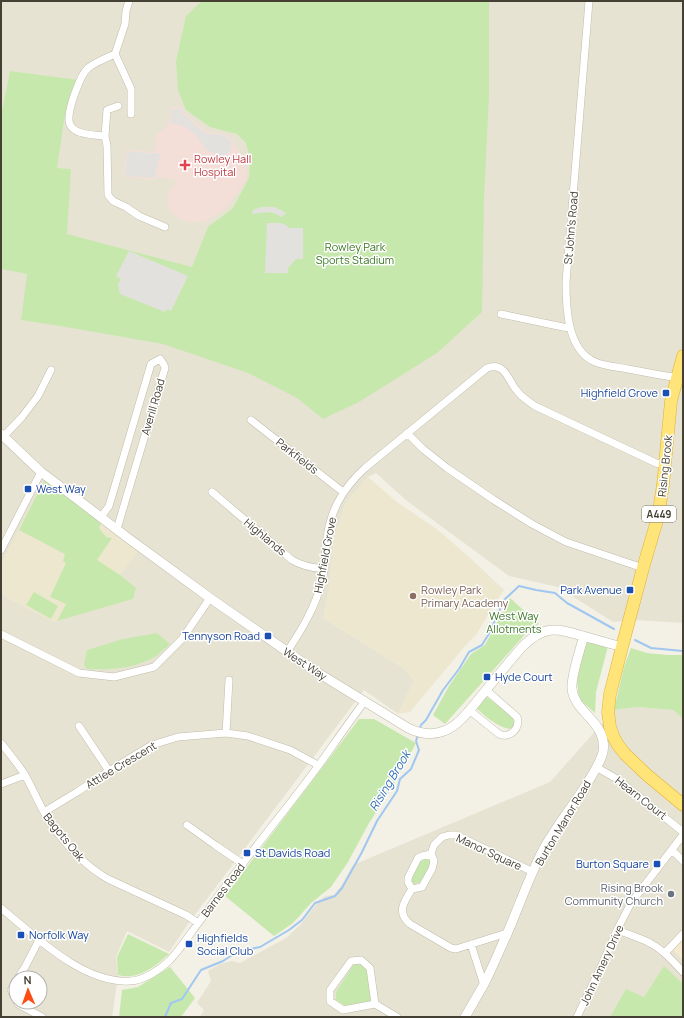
<svg xmlns="http://www.w3.org/2000/svg" width="684" height="1018" font-family="Manrope,sans-serif">
<style>
.residential{fill:#e7e3d3;fill-rule:evenodd}
.commercial{fill:#f5e9cf}
.education{fill:#ece7ce}
.medical{fill:#f4ded8}
.green{fill:#c7e8ad}
.parking{fill:#e3e1dd}
.lines{fill:none;stroke-linecap:round;stroke-linejoin:round}
.stream{stroke:#a0c7f1;stroke-width:2}
.minor-casing{stroke:#c1bcaa;stroke-width:8}
.tertiary-casing{stroke:#c1bcaa;stroke-width:10}
.trunk-casing{stroke:#dfb233;stroke-width:13}
.minor{stroke:#fff;stroke-width:7}
.tertiary{stroke:#fff;stroke-width:9}
.trunk{stroke:#ffe47a;stroke-width:12}
.health-dot{fill:#e0444e;stroke:#fff;stroke-width:1.5}
.transit-dot{fill:#1a4fb4;stroke:#fff;stroke-width:1.5}
.education-dot{fill:#8d6e63;stroke:#fff;stroke-width:1.5}
.worship-dot{fill:#6b7280;stroke:#fff;stroke-width:1.5}
.labels{text-anchor:middle;stroke-width:3;stroke-linejoin:round;paint-order:stroke}
.shield{fill:#fff;stroke:#7d7971;stroke-width:1}
.shield-label{font-size:10px;font-weight:bold;fill:#454034}
.health-label{font-size:11px;fill:#be3a42;stroke:#fff;text-anchor:start}
.street-label{font-size:11px;fill:#454034;stroke:#fff}
.park-label{font-size:11px;fill:#3d7727;stroke:#fff}
.transit-label{font-size:11px;fill:#164399;stroke:#fff;text-anchor:start}
.education-label{font-size:11px;fill:#785e54;stroke:#fff;text-anchor:start}
.worship-label{font-size:11px;fill:#5b616d;stroke:#fff;text-anchor:end}
.water-label{font-size:12px;font-style:italic;fill:#2d6bb2;stroke:#fff}
</style>
<rect width="100%" height="100%" fill="#f3f0e5"/>
<path class="residential" d="M 1,1 L 683,1 L 683,623 L 636,620 L 613,622 L 558,587 L 509,576 L 407,501 L 376,473 L 368,477 L 345,504 L 334,539 L 329,589 L 323,618 L 406,670 L 414,680 L 398,714 L 364,690 L 188,924 L 169,952 L 127,931 L 116,957 L 118,976 L 112,1017 L 1,1017 ZM 16,978 L 40,978 L 40,1002 L 16,1002 Z
M 637,707 L 673,710 L 683,719 L 683,1017 L 200,1017 L 204,1010 L 197,1003 L 211,981 L 208,971 L 220,964 L 232,961 L 240,963 L 286,938 L 301,924 L 318,902 L 325,896 L 334,895 L 341,886 L 353,865 L 550,782 L 614,710 Z"/>
<path class="commercial" d="M 683,939 L 683,960 L 672,949 Z"/>
<path class="education" d="M 368,477 L 397,502 L 438,530 L 469,557 L 504,590 L 495,603 L 476,635 L 465,646 L 410,712 L 398,714 L 414,680 L 406,670 L 323,618 L 329,589 L 334,539 L 345,504 Z
M 45,479 L 140,549 L 120,575 L 136,588 L 133,599 L 54,622 L 1,595 L 1,564 Z"/>
<path class="medical" d="M 180,106 L 184,113 L 207,132 L 225,134 L 230,137 L 244,159 L 247,171 L 245,181 L 227,207 L 215,216 L 204,222 L 191,222 L 182,220 L 169,211 L 168,195 L 172,187 L 178,180 L 158,177 L 155,180 L 124,177 L 126,149 L 155,152 L 157,133 L 165,129 L 168,125 L 171,108 Z"/>
<path class="green" d="M 202,1 L 489,1 L 489,95 L 484,198 L 482,312 L 437,353 L 359,402 L 323,419 L 297,398 L 248,373 L 163,344 L 60,326 L 21,320 L 27,274 L 1,269 L 1,116 L 10,71 L 78,80 L 64,121 L 57,168 L 71,169 L 67,234 L 192,267 L 208,227 L 233,208 L 240,195 L 249,178 L 250,159 L 246,143 L 237,134 L 210,127 L 186,110 L 178,90 L 176,61 L 186,16 Z
M 45,479 L 102,521 L 99,528 L 106,537 L 112,538 L 97,560 L 120,575 L 136,588 L 133,599 L 57,621 L 66,604 L 50,597 L 66,563 L 63,561 L 65,554 L 19,530 Z
M 34,592 L 58,606 L 51,619 L 26,605 Z
M 510,598 L 539,624 L 529,630 L 445,724 L 433,715 L 449,686 L 471,654 L 485,645 Z
M 157,633 L 170,644 C 166,648 161,652 156,656 C 135,669 110,670 87,669 L 84,665 L 87,650 L 123,639 Z
M 588,640 L 608,646 L 596,692 L 595,713 L 579,699 L 577,681 L 578,669 Z
M 631,648 L 647,653 L 667,655 L 683,655 L 683,719 L 673,710 L 637,707 L 614,710 L 624,667 Z
M 486,696 L 516,720 L 513,727 L 509,729 C 496,726 485,716 475,707 Z
M 359,719 L 374,719 L 416,743 L 392,788 L 369,823 L 348,862 L 331,887 L 311,903 L 293,923 L 274,936 L 225,896 Z
M 428,858 L 430,862 L 429,868 L 420,882 L 414,884 L 411,880 L 412,876 L 420,862 Z
M 128,934 L 169,954 C 156,966 137,981 118,975 L 117,957 Z
M 354,964 L 360,965 L 367,969 L 372,1000 L 369,1002 L 346,1006 L 336,1000 L 336,992 Z
M 664,966 L 683,984 L 683,1017 L 610,1017 L 626,989 L 644,997 Z
M 170,967 L 195,998 L 181,1017 L 119,1017 L 122,990 L 138,987 Z"/>
<path class="parking" d="M 180,108 L 183,114 L 206,134 L 223,135 L 226,136 L 232,143 L 231,150 L 224,157 L 208,151 L 204,147 L 195,134 L 183,126 L 170,122 L 172,110 Z
M 127,151 L 160,154 L 155,178 L 125,176 Z
M 261,207 L 274,207 L 283,211 L 286,213 L 282,217 L 274,213 L 267,212 L 252,214 L 253,210 Z
M 267,223 L 281,223 L 288,226 L 289,228 L 303,228 L 303,259 L 296,259 L 288,268 L 288,273 L 265,273 Z
M 129,251 L 188,276 L 171,311 L 167,309 L 165,312 L 120,294 L 118,284 L 121,279 L 116,276 Z"/>
<g class="lines">
<path class="stream" d="M 635,640 L 651,648 L 683,651
M 419,730 L 421,725 L 426,720 L 443,690 L 459,669 L 469,652 L 482,645 L 490,632 L 504,600 L 519,586 L 536,590 L 555,593 L 567,603 L 614,629
M 165,1017 L 171,1003 L 182,999 L 201,970 L 223,961 L 237,952 L 260,947 L 289,930 L 302,920 L 315,903 L 335,896 L 342,888 L 362,852 L 377,821 L 397,791 L 400,779 L 411,769 L 419,750 L 416,741 L 418,735"/>
<defs>
<path id="minor" d="M 589,1 L 566,282 C 566,307 567,350 595,362 C 605,366 617,367 628,369 C 645,372 663,376 680,378
M 115,54 L 131,89 L 131,114
M 118,106 L 107,110 L 105,136 C 97,135 81,135 75,130 C 72,128 69,124 69,120 C 68,109 80,75 88,68 C 93,64 108,57 115,54 L 125,24 L 126,11 L 129,1
M 105,136 L 107,146 L 108,195 L 113,201 L 126,207 L 139,216 L 165,227
M 501,314 L 563,327 L 570,328
M 251,420 L 343,492
M 407,433 L 423,449 L 447,468 L 494,500 L 532,524 L 566,542 L 643,568
M 4,436 L 22,417 L 38,396 L 51,370
M 212,492 L 292,560 C 302,566 313,568 324,569
M 101,517 L 109,506 L 151,364 L 160,359 L 164,365 L 165,368 L 117,529
M 1,550 L 41,472
M 1,634 L 79,673 L 114,677 L 154,667 L 182,639 L 210,598
M 287,652 C 302,629 315,608 322,581 C 325,569 325,557 326,545 C 329,513 341,490 365,468 L 487,368 C 506,361 508,382 518,392 C 523,398 529,402 535,406 L 656,463 L 665,465
M 469,710 L 499,734 C 510,739 521,728 517,717 L 486,690
M 79,726 L 109,771
M 226,733 L 229,680
M 1,743 C 9,753 18,764 25,775 C 34,791 41,809 51,824 C 66,845 85,866 108,879 L 186,915 L 198,923
M 596,767 L 617,779 L 683,832
M 1,784 L 25,775
M 44,812 L 77,792 L 109,771 L 152,745 L 178,737 L 226,733 L 248,736 L 290,750 L 318,765
M 187,825 L 215,845 L 243,864
M 672,850 L 683,861
M 412,889 L 408,882 L 408,878 L 418,858 L 422,856 L 431,854
M 1,908 C 35,936 83,984 130,981 C 143,981 161,969 170,960 C 181,948 190,934 199,922 C 213,903 227,884 241,866 C 267,832 294,799 319,765 C 334,744 349,722 365,701
M 617,930 C 628,934 640,938 650,943 C 663,950 673,961 683,972
M 507,933 L 456,949 L 451,948 L 410,924 C 396,912 404,902 412,889 L 422,887 L 432,869 L 434,861 L 431,854 L 434,845 L 442,837 L 449,835 L 456,835 L 533,872
M 471,944 L 484,985
M 665,953 L 683,934
M 18,978 L 25,967 L 39,940
M 16,982 L 11,990 L 16,999
M 17,1002 L 18,1004 L 42,1017
M 375,1004 L 370,968 L 361,960 L 351,961 L 330,990 L 330,1001 L 343,1010 L 375,1004 L 397,1017
M 577,1017 L 601,967 L 617,930 L 631,903 L 683,835"/>
<path id="tertiary" d="M 1,434 L 41,472 L 77,499 L 128,538 L 210,598 L 315,671 L 408,728 C 420,734 431,736 444,731 C 460,725 471,708 482,695 C 495,679 508,663 522,647 C 544,625 555,628 583,636 C 596,640 609,643 622,647
M 465,1017 C 471,1007 477,996 483,986 C 492,969 499,951 507,934 C 519,906 529,877 543,850 C 557,825 576,802 591,777 C 595,770 601,761 603,752 C 608,722 575,714 572,689 C 571,677 580,649 584,636"/>
<path id="trunk" d="M 683,356 L 671,401 L 663,485 L 658,517 L 643,568 L 622,647 L 610,694 L 608,712 L 610,727 L 613,736 L 618,745 L 625,754 L 647,775 L 683,805"/>
</defs>
<use href="#minor" class="minor-casing"/>
<use href="#tertiary" class="tertiary-casing"/>
<use href="#trunk" class="trunk-casing"/>
<use href="#minor" class="minor"/>
<use href="#tertiary" class="tertiary"/>
<use href="#trunk" class="trunk"/>
</g>
<path class="health-dot" d="M183 159h4v4h4v4h-4v4h-4v-4h-4v-4h4z"/>
<g class="transit-dot">
<rect x="662" y="389" width="8" height="8" rx="2"/>
<rect x="24" y="485" width="8" height="8" rx="2"/>
<rect x="626" y="586" width="8" height="8" rx="2"/>
<rect x="264" y="632" width="8" height="8" rx="2"/>
<rect x="483" y="673" width="8" height="8" rx="2"/>
<rect x="243" y="849" width="8" height="8" rx="2"/>
<rect x="653" y="860" width="8" height="8" rx="2"/>
<rect x="17" y="931" width="8" height="8" rx="2"/>
<rect x="185" y="940" width="8" height="8" rx="2"/>
</g>
<circle class="education-dot" cx="413" cy="596" r="4"/>
<circle class="worship-dot" cx="671" cy="894" r="4"/>
<g class="labels">
<rect class="shield" x="642" y="506" width="34" height="16" rx="3"/>
<g class="shield-label">
<text x="659" y="518">A449</text>
</g>
<g class="health-label">
<text x="194" y="163">Rowley Hall<tspan x="194" dy="13">Hospital</tspan></text>
</g>
<g class="street-label">
<text transform="translate(571 228) rotate(-85)" y="4">St John's Road</text>
<text transform="translate(153 407) rotate(-74)" y="4">Averill Road</text>
<text transform="translate(297 456) rotate(38)" y="4">Parkfields</text>
<text transform="translate(665 466) rotate(-84)" y="4">Rising Brook</text>
<text transform="translate(265 537) rotate(40)" y="4">Highlands</text>
<text transform="translate(325 555) rotate(-79)" y="4">Highfield Grove</text>
<text transform="translate(305 664) rotate(33)" y="4">West Way</text>
<text transform="translate(121 765) rotate(-31)" y="4">Attlee Crescent</text>
<text transform="translate(641 798) rotate(38)" y="4">Hearn Court</text>
<text transform="translate(563 823) rotate(-59)" y="4">Burton Manor Road</text>
<text transform="translate(64 837) rotate(51)" y="4">Bagots Oak</text>
<text transform="translate(489 852) rotate(25)" y="4">Manor Square</text>
<text transform="translate(223 890) rotate(-53)" y="4">Barnes Road</text>
<text transform="translate(602 965) rotate(-65)" y="4">John Amery Drive</text>
</g>
<g class="park-label">
<text x="355" y="251">Rowley Park<tspan x="355" dy="13">Sports Stadium</tspan></text>
<text x="514" y="620">West Way<tspan x="514" dy="13">Allotments</tspan></text>
</g>
<g class="transit-label">
<text x="658" y="397" text-anchor="end">Highfield Grove</text>
<text x="36" y="493">West Way</text>
<text x="622" y="594" text-anchor="end">Park Avenue</text>
<text x="260" y="640" text-anchor="end">Tennyson Road</text>
<text x="495" y="681">Hyde Court</text>
<text x="255" y="857">St Davids Road</text>
<text x="649" y="868" text-anchor="end">Burton Square</text>
<text x="29" y="939">Norfolk Way</text>
<text x="197" y="942">Highfields<tspan x="197" dy="13">Social Club</tspan></text>
</g>
<g class="education-label">
<text x="421" y="594">Rowley Park<tspan x="421" dy="13">Primary Academy</tspan></text>
</g>
<g class="worship-label">
<text x="663" y="892">Rising Brook<tspan x="663" dy="13">Community Church</tspan></text>
</g>
<g class="water-label">
<text transform="translate(390 781) rotate(-59)" y="4">Rising Brook</text>
</g>
</g>
<rect width="684" height="1018" fill="none" stroke="#454034" stroke-width="4"/>
<g transform="translate(28 990) rotate(358)"><circle r="19" fill="#ffffff" stroke="#b5b3ae"/>
<path d="M0-3L7 15L0 10L-7 15Z" fill="#fc4e12"/>
<text y="-6" font-size="11" font-weight="bold" text-anchor="middle" fill="#454034">N</text>
</g>
</svg>
